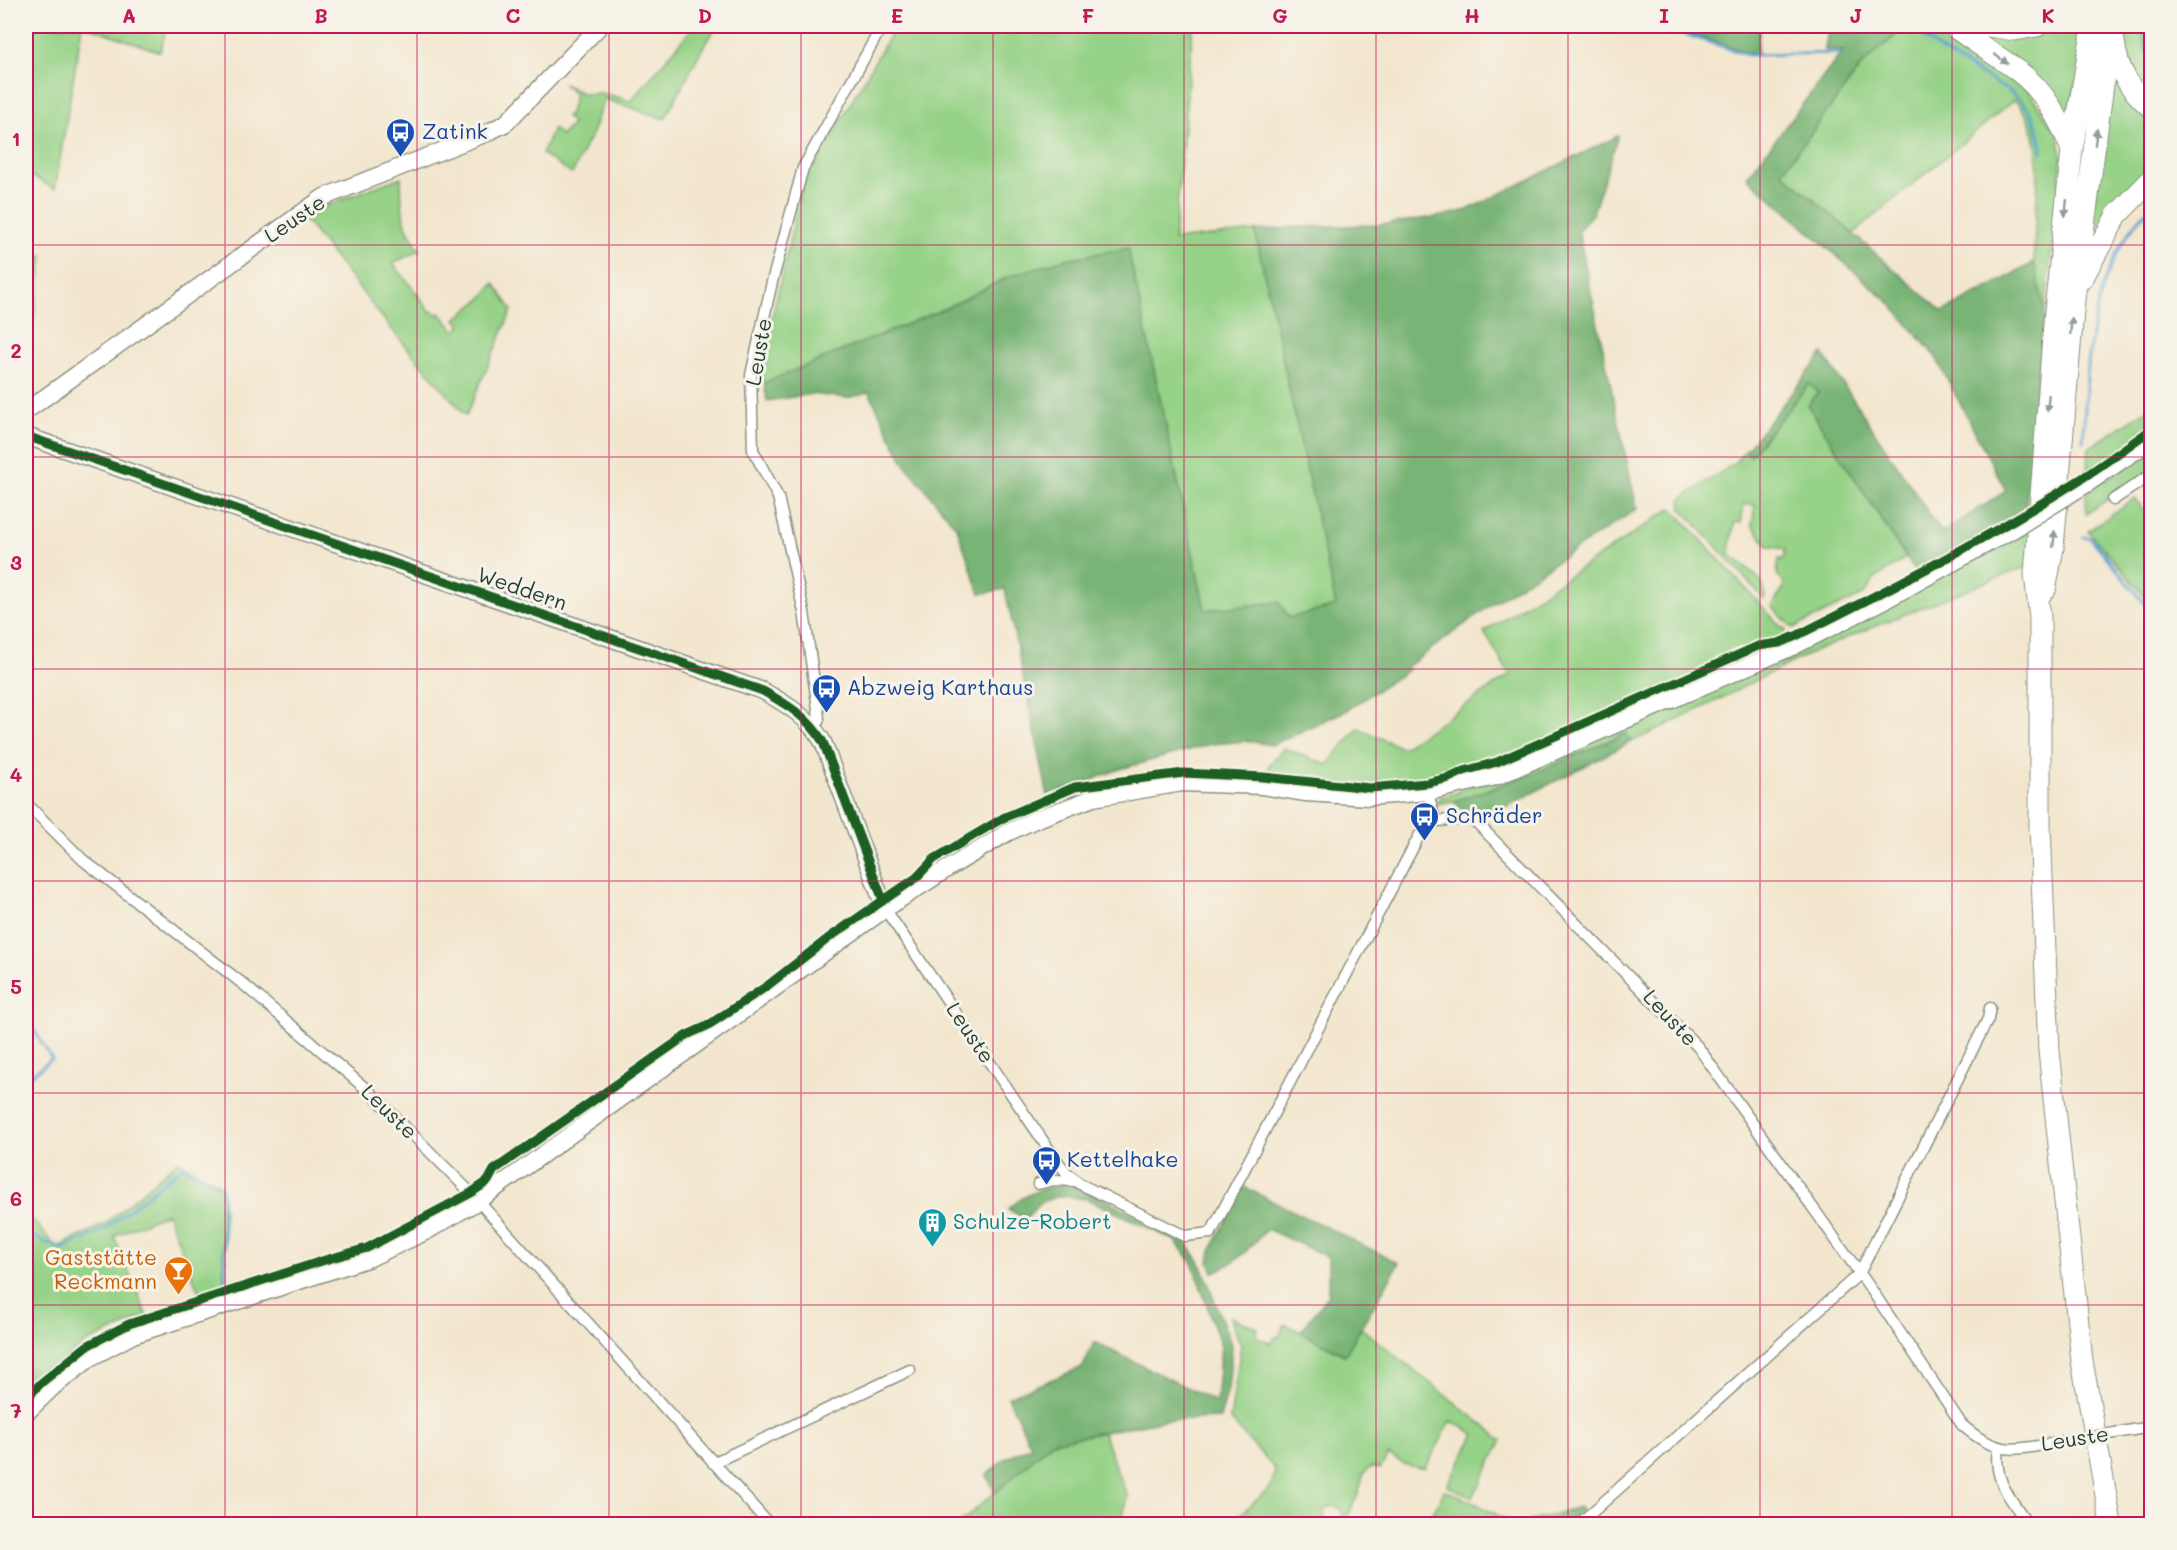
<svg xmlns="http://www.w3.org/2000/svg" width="2177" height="1550" font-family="Mali,sans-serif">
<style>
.green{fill:#96d287;stroke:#5a885e;stroke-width:1.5}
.forest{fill:#78b474;stroke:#4c7854;stroke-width:1.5}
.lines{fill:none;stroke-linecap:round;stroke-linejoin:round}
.stream{stroke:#5ba1d0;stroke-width:3}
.street-casing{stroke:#899281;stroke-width:13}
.secondary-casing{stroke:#899281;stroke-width:19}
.highway-casing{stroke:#899281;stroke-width:23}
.street{stroke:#fff;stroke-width:10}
.secondary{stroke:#fff;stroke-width:16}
.highway{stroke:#fff;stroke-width:21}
.street-bridge-casing{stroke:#899281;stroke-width:13;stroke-linecap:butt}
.secondary-bridge-casing{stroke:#899281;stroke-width:19;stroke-linecap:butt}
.street-bridge{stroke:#fff;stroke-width:10}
.secondary-bridge{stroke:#fff;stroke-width:16}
.cycleway-casing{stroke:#f7f3e8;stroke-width:13}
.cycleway{stroke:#1b5e20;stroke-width:9}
.oneway{fill:#8f9e9a}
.grid{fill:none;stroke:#c2185b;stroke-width:1.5;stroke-opacity:0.55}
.labels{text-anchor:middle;stroke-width:6;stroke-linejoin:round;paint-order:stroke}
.transit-label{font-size:21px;fill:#164399;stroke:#f7f3e8;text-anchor:start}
.street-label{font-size:21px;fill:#1f3d34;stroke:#f7f3e8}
.culture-label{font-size:21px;fill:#0d838f;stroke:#f7f3e8;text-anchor:start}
.food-label{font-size:21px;fill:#c56008;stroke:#f7f3e8;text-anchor:end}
.neatline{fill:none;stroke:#c2185b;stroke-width:2}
.grid-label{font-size:20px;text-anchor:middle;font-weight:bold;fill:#c2185b}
</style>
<rect width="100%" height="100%" fill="#f7f3e8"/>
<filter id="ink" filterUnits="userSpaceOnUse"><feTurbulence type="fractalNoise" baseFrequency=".0167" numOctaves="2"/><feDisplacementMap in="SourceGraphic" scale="12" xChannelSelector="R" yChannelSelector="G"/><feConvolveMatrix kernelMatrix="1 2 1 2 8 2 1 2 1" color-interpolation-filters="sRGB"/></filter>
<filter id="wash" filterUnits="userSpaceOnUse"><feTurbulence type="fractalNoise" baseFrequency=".008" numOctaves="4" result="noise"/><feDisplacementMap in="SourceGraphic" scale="24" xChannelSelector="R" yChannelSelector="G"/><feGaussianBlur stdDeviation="1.35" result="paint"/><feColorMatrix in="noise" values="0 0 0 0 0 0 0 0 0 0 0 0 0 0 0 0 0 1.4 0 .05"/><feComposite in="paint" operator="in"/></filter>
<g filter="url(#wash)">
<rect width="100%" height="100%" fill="#f3e6ce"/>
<path class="green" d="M 26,26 L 82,26 L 55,189 L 26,173 Z
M 86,26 L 167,26 L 160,52 Z
M 694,26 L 717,26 L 702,49 L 665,119 L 604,99 L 592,133 L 572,174 L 542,154 L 553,128 L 561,136 L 573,123 L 566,117 L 570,113 L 575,94 L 563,84 L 584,94 L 602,93 L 631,101 Z
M 895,26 L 1193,26 L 1174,240 L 1255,231 L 1336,606 L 1289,618 L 1279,602 L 1205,610 L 1128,248 L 1010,276 L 946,308 L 764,383 L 761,365 L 804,178 L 812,164 L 814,167 Z
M 1903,26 L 1945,26 L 2021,80 L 2058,134 L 2062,157 L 2045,311 C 2041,295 2035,277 2034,261 C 2032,216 2053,132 2014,100 L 1853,234 L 1782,172 L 1862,65 L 1904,28 Z
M 1963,26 L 2034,31 L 2048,26 L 2085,26 L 2069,123 Z
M 2121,26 L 2142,26 L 2142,35 L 2151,61 L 2151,99 C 2131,77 2121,56 2121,26 Z
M 2114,72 L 2151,114 L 2151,173 L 2086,252 Z
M 401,177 C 402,210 400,222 420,250 L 393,263 L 431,312 L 433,311 L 437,315 L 440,313 L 455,331 L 461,326 L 456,319 L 482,298 L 494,283 L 512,310 L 466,416 L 398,337 L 304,219 L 330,204 Z
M 26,253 L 43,256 L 26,366 Z
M 1808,383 L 1818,392 L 1808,406 L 1906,558 L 1874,579 L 1865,594 L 1793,628 L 1772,607 L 1785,585 L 1777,574 L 1779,559 L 1783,560 L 1785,549 L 1768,546 L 1752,525 L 1755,505 L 1744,504 L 1741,523 L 1735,522 L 1730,544 L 1730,555 C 1743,565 1769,580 1764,599 L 1682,509 L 1681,499 L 1733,464 L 1746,450 L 1751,455 Z
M 2151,407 L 2151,434 L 2089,476 L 2087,472 L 2089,448 Z
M 2151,448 L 2151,470 L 2086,514 L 2086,494 Z
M 2135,498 L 2151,521 L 2151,603 L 2088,531 Z
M 1672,508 L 1782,628 L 1785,628 L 1786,636 L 1778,648 L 1508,767 L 1401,790 L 1330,789 L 1272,781 L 1268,776 L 1269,765 L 1284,748 L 1327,765 L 1358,728 L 1402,748 L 1510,675 L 1484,632 Z
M 2033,528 L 2031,565 C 1961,592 1892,618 1823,648 C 1758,677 1696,714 1631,742 L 1626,733 L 1533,774 L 1454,801 L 1436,804 L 1441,797 L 1456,793 L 2014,537 L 2014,539 Z
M 178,1161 L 221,1185 L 224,1287 L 201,1297 L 167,1213 L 114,1236 L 147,1316 L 85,1343 L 28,1392 L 26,1390 L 26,1211 L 56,1248 L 105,1224 Z
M 1230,1317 L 1258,1328 L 1255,1336 L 1271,1344 L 1275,1337 L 1278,1338 L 1285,1324 L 1344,1355 L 1361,1328 L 1502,1440 L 1473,1497 L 1447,1486 L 1475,1434 L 1451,1421 L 1425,1469 L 1407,1465 L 1388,1455 L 1380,1469 L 1375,1467 L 1369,1468 L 1364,1473 L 1358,1494 L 1345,1522 L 1341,1520 L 1343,1514 L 1338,1507 L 1332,1506 L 1325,1509 L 1324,1517 L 1330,1524 L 1230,1524 L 1272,1486 L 1275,1469 L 1230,1420 L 1241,1345 Z
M 1103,1432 L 1117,1472 L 1128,1497 L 1126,1499 L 1122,1524 L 959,1524 L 1052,1442 Z
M 1444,1491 C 1470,1497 1491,1513 1514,1524 L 1435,1524 L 1437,1518 L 1431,1517 Z"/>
<path class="forest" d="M 1667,26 L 1760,26 L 1757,52 L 1749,53 Z
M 1828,26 L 1895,26 L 1899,32 L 1862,65 L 1782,172 L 1943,312 L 2034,263 L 2045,311 L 2026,506 L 2014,514 L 2014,517 L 1916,573 L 1808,406 L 1818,392 L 1809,384 L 1750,456 L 1746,450 L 1823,354 L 1942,533 L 2006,491 L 1935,356 L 1889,302 L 1747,177 L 1843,51 L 1825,50 Z
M 2142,26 L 2151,26 L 2151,61 L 2144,47 Z
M 1618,136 L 1593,213 L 1578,231 L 1637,509 L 1496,601 L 1407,667 L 1408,670 L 1347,710 L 1272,745 L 1248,741 L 1211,744 L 1120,769 L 1048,796 L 1005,589 L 980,594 L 957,528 L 904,463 L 869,392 L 848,398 L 812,394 L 767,401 L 764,383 L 946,308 L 1010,276 L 1065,259 L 1128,248 L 1205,610 L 1279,602 L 1289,618 L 1336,606 L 1255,231 L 1299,227 L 1378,225 L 1443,216 L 1467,210 Z
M 1627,733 L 1631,742 L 1490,815 L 1463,810 L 1454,801 L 1533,774 Z
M 1067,1184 L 1078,1186 L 1184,1238 L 1202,1266 L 1232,1347 L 1228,1389 L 1220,1418 L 1165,1420 L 1052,1442 L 995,1493 L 987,1475 L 1004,1459 L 1031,1446 L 1008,1397 L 1083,1367 L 1094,1342 L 1216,1402 L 1221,1346 L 1192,1262 L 1174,1240 L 1087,1199 L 1059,1196 L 1041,1202 L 1025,1219 L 1008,1209 C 1026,1193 1043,1187 1067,1184 Z
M 1244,1187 L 1399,1263 L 1345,1355 L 1300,1332 L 1328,1296 L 1328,1257 L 1267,1229 C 1251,1247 1236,1264 1213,1272 L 1209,1263 L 1211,1250 Z
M 1579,1507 L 1582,1510 L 1566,1524 L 1521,1524 Z"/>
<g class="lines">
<path class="stream" d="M 1660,26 L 1748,55 L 1840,53
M 1914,26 C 1934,51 1967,65 1994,82 C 2003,88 2014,93 2021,101 C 2035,114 2040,134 2042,152
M 2083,441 C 2088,359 2088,267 2152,206
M 2084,537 L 2091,538 L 2152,612
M 26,1079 L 52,1059 L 30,1024
M 26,1233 L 48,1244 L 54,1244 L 59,1250 L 104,1230 L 181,1168 L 185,1167 L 222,1187 L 226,1283"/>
</g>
</g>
<g filter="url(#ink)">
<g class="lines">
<defs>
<path id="street" d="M 2113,500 L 2152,474
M 815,729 L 819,719 L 818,709 L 804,612 L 778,497 L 753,450 L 751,375 L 772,282 L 803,168 L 882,26
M 1428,792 L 1435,821
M 26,803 L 83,860 L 243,984 L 372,1094 L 471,1193 L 769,1524
M 885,909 L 1054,1157 L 1066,1172 L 1080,1184 L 1185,1236 L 1211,1233 L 1419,836 L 1435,821 L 1470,819 L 1477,823 L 1698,1047 L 1871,1289 L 1962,1425 C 2000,1458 2016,1449 2061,1442
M 1038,1184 L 1054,1180 L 1075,1181
M 2133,1430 L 2152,1427
M 1998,1448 C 1993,1481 2011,1499 2028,1524
M 713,1463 L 910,1370
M 1579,1524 L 1859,1274 L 1988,1019 L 1990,1008"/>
<path id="secondary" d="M 26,411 L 324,197 L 487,133 L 506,123 L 600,26
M 26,436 L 763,691 C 788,705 808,717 823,742 L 885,909
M 2085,485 L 2152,440
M 26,1413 L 53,1387 L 92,1357 L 133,1335 L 370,1258 L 427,1231 L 478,1201 L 885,909 L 947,869 L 1007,833 L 1037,819 L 1093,798 L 1182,783 L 1262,786 L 1306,793 L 1369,797 L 1428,792 L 1496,777 L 1792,647 L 1889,598 L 2014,529"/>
<path id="highway" d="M 1953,26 C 1974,42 1997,55 2018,71 C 2045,91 2060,120 2072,150
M 1989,26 L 2015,30 L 2037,26
M 2093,26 L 2072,150 L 2055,311 L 2035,574 L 2040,617 L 2040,826 L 2049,1051 L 2082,1361 L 2111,1524
M 2114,41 C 2117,70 2129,89 2152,108
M 2082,279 L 2117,215 L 2152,179
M 2045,590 L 2053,548 L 2074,299 L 2111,26"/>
</defs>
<use href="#street" class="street-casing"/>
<use href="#secondary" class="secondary-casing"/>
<use href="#highway" class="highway-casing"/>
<use href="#street" class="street"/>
<use href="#secondary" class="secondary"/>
<use href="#highway" class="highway"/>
<defs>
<path id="street-bridge" d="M 2061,1442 L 2133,1430"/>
<path id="secondary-bridge" d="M 2014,529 L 2085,485"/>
</defs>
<use href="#street-bridge" class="street-bridge-casing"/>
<use href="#secondary-bridge" class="secondary-bridge-casing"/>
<use href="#street-bridge" class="street-bridge"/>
<use href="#secondary-bridge" class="secondary-bridge"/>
<defs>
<path id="cycleway" d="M 26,436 L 763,691 C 788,705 808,717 823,742 L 883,900
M 26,1399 L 41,1383 L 87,1346 L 129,1324 L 325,1260 L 367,1248 L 471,1193 L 488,1181 L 494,1170 L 687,1035 L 707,1026 L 767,986 L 830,937 L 916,878 L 934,859 L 1003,818 L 1075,787 L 1184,773 L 1263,777 L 1370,788 L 1427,783 L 1449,778 L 1464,771 L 1497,762 L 1758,646 L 1779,643 L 1796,636 C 1894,587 1992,536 2084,477 C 2107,462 2129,445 2152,429"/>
</defs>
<use href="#cycleway" class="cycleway-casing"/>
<use href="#cycleway" class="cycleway"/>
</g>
<defs><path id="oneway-solid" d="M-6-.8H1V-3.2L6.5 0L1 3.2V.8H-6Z" transform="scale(1.5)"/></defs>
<g class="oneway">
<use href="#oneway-solid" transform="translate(2001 59) rotate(35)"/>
<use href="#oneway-solid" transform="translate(2096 137) rotate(-82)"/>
<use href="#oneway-solid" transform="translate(2066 208) rotate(96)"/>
<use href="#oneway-solid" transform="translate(2071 326) rotate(-85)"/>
<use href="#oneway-solid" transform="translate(2048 403) rotate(95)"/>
<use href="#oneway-solid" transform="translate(2054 539) rotate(-85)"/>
</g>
</g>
<path class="grid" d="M 225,26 L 225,1524M 417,26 L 417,1524M 609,26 L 609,1524M 801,26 L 801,1524M 993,26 L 993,1524M 1184,26 L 1184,1524M 1376,26 L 1376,1524M 1568,26 L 1568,1524M 1760,26 L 1760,1524M 1952,26 L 1952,1524M 26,245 L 2152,245M 26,457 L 2152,457M 26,669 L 2152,669M 26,881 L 2152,881M 26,1093 L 2152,1093M 26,1305 L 2152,1305"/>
<defs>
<symbol id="bus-pin" viewBox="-11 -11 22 30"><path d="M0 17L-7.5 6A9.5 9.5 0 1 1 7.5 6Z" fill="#1a4fb4" stroke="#f7f3e8"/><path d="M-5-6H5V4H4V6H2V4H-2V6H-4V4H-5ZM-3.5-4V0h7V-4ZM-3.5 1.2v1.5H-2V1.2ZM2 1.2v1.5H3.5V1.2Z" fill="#fff"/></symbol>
<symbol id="building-pin" viewBox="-11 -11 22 30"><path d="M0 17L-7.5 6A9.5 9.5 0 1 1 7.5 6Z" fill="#0f9aa8" stroke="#f7f3e8"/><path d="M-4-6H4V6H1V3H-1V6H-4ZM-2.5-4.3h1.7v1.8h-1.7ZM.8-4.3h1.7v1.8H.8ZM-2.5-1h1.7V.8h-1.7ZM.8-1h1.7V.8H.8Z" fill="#fff"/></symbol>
<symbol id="bar-pin" viewBox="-11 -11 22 30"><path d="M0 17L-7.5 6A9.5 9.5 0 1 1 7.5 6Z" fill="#e8710a" stroke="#f7f3e8"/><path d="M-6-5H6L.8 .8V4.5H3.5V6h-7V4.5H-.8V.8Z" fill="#fff"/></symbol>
</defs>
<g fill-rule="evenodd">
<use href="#bus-pin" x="384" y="116" width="33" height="45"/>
<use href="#bus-pin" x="810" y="672" width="33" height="45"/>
<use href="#bus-pin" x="1408" y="800" width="33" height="45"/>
<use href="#bus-pin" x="1030" y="1144" width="33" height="45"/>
<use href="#building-pin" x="916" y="1206" width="33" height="45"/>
<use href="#bar-pin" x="162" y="1254" width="33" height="45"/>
</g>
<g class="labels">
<g class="transit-label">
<text x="422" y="139">Zatink</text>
<text x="847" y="695">Abzweig Karthaus</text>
<text x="1446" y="823">Schräder</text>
<text x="1067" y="1167">Kettelhake</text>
</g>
<g class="street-label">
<text transform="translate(295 219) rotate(-34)" y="7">Leuste</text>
<text transform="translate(759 352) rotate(-80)" y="7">Leuste</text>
<text transform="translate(522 589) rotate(19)" y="7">Weddern</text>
<text transform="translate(1670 1018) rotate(47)" y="7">Leuste</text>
<text transform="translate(970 1033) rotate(56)" y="7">Leuste</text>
<text transform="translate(389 1112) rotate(44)" y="7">Leuste</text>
<text transform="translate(2075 1439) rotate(-9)" y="7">Leuste</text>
</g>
<g class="culture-label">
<text x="953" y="1229">Schulze-Robert</text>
</g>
<g class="food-label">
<text x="157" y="1265">Gaststätte<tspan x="157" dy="24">Reckmann</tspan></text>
</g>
</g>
<rect width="2177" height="1550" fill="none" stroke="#f7f3e8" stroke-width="66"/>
<rect x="33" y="33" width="2111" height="1484" class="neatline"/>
<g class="grid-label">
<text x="129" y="23">A</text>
<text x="321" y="23">B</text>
<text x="513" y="23">C</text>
<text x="705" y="23">D</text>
<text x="897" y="23">E</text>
<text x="1088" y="23">F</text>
<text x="1280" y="23">G</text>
<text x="1472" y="23">H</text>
<text x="1664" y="23">I</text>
<text x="1856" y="23">J</text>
<text x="2048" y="23">K</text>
<text x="16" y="146">1</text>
<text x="16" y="358">2</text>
<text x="16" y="570">3</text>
<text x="16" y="782">4</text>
<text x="16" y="994">5</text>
<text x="16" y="1206">6</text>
<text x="16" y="1418">7</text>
</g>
</svg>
